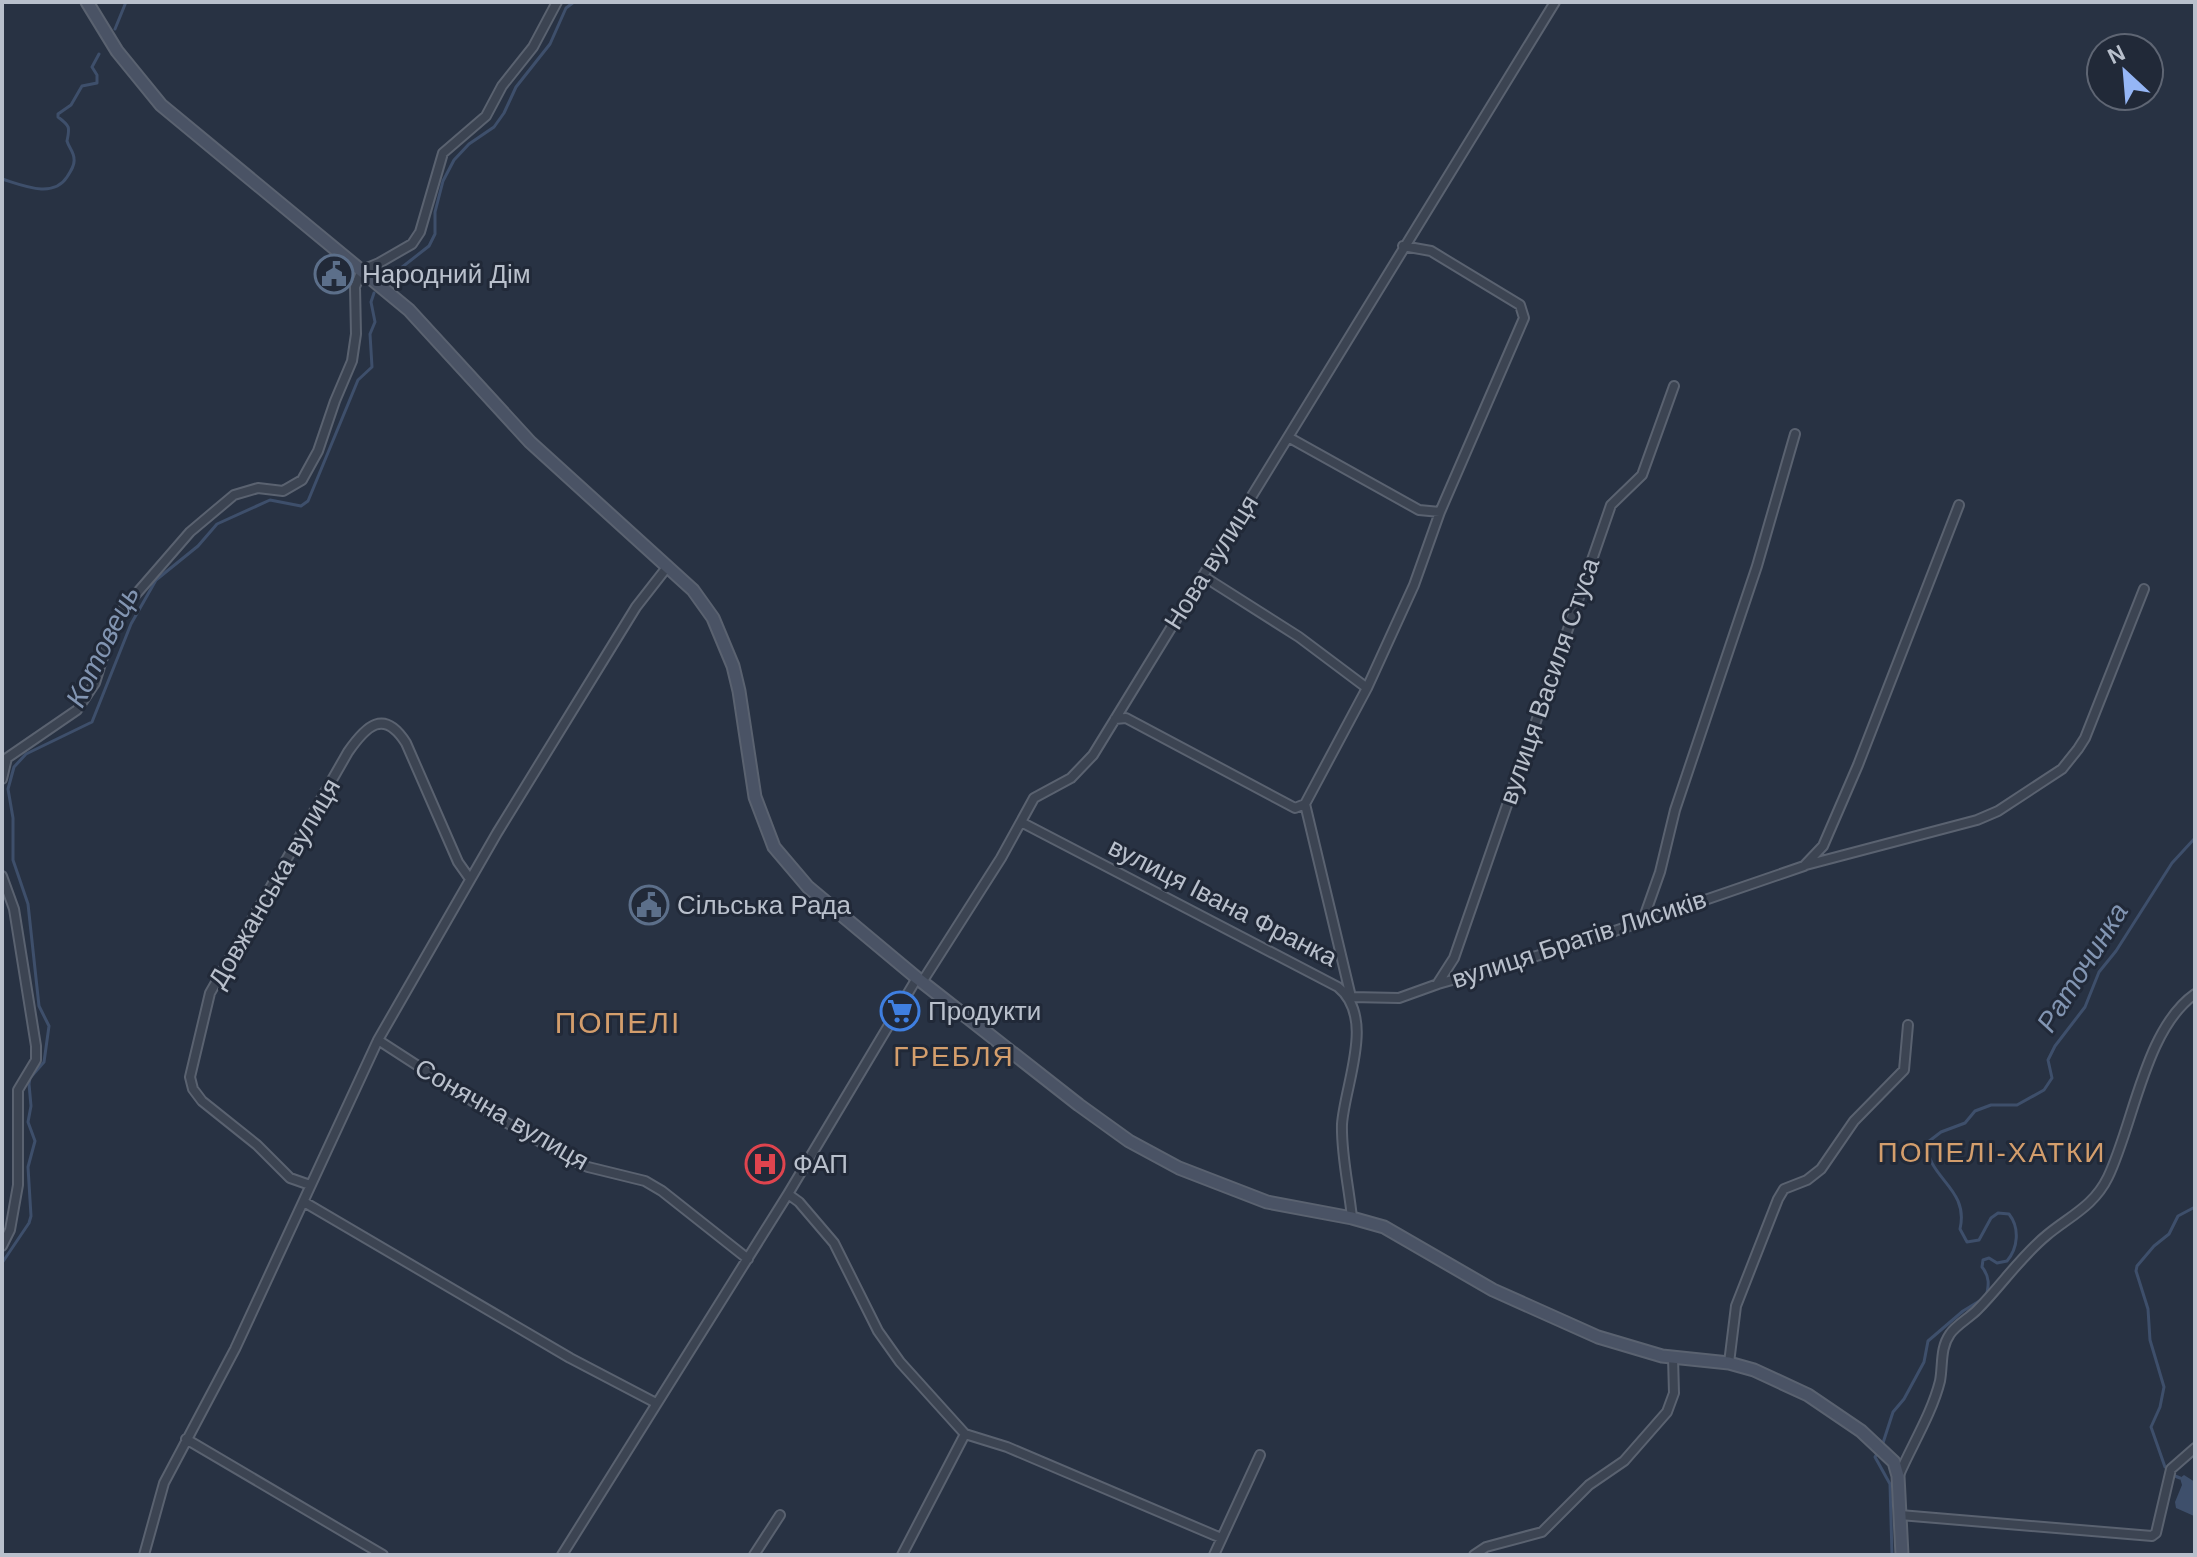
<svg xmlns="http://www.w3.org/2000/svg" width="2197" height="1557" font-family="Helvetica,sans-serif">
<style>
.water{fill:#3e4f6b}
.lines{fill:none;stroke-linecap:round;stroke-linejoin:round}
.stream{stroke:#3e4f6b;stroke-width:3}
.minor-casing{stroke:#5a6270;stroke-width:12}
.secondary-casing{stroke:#5a6270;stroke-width:15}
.minor{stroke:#3c4452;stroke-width:8}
.secondary{stroke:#4a5365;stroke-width:11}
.labels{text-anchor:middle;stroke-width:6;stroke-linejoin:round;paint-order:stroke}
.poi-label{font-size:26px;fill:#b9c0cc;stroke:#212938;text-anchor:start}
.street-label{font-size:26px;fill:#b9c0cc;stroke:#212938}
.water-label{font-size:28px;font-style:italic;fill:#8295b2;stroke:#212938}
.neighbourhood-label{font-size:28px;letter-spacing:2px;fill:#d49e6c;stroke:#212938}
.quarter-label{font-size:30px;letter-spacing:2px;fill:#d49e6c;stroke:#212938}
</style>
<rect width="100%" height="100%" fill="#283243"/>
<path class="water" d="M 2184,1475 L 2195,1482 L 2194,1516 L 2176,1508 L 2175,1502 L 2182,1485 L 2180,1478 Z"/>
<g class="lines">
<path class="stream" d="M 115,29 L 126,2
M 2,179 C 22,185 53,199 67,177 C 71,171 75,165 74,159 C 74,152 69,148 67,141 C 70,127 70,126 58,117 L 58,114 L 71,105 L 82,86 L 97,83 L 97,75 L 92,67 L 99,54
M 392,275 L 429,246 L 435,234 L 435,212 L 443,181 L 454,160 L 469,144 L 494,127 L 504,113 L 516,87 L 550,44 L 566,8 L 574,2
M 2,1263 L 29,1223 L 31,1216 L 28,1167 L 35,1141 L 28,1122 L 31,1106 L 29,1084 L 30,1078 L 44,1062 L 49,1026 L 39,1006 L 28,904 L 13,860 L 13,818 L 8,789 L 14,767 L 26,754 L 92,722 L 131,624 L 156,580 L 198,546 L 217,524 L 270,500 L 301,506 L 308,501 L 358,380 L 372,367 L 370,334 L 375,322 L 371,302 L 374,293
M 1882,1446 L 1893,1412 L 1904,1399 L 1924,1362 L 1928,1341 L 1963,1311 L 1986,1297 C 1989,1285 1990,1277 1982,1267 L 1983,1260 L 1989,1258 L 1997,1263 L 2007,1261 C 2018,1248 2020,1228 2009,1214 L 1998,1213 L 1991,1218 L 1979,1240 L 1967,1242 L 1960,1229 C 1970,1187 1924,1177 1928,1142 L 1941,1132 L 1965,1123 L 1975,1111 L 1991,1105 L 2017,1105 L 2044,1090 L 2052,1078 L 2048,1060 L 2055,1046 L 2085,1007 L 2099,972 L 2116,951 L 2172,863 L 2195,838
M 1878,1452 L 1875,1457 L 1890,1484 L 1892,1555
M 2165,1467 L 2151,1427 L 2160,1407 L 2164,1387 L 2150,1340 L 2148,1309 L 2136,1271 L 2137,1266 L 2154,1246 L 2169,1234 L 2178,1216 L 2195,1207
M 2175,1476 L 2180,1478"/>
<defs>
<path id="minor" d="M 1403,246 L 1431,251 L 1520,305 L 1524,318 L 1440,512 L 1414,585 L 1367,688 L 1305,804 L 1351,997 L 1399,998 L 1438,984 L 1568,947 L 1804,866 L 1823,846 L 1858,765 L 1959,505
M 1288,437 L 1419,510 L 1440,512
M 1203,576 L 1299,637 L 1367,688
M 1115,719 L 1126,718 L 1295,808 L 1305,804
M 2,779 L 7,758 L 77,710 L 95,683 L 112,628 L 124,608 L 190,532 L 234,495 L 258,488 L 283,491 L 302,480 L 318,451 L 335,401 L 352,361 L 356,334 L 355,287 L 362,270 L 379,263 L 412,244 L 420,232 L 443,153 L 486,116 L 502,86 L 533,47 L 557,2
M 1021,822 L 1338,987 C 1376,1018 1345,1083 1342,1124 C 1341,1154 1349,1187 1352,1218
M 1806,865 L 1977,820 L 1998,811 L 2062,769 L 2078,749 L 2085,738 L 2144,589
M 2,876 L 14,909 L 36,1046 L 36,1060 L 18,1090 L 18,1185 L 10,1230 L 2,1246
M 1643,920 L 1660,872 L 1675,810 L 1757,566 L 1795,434
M 922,982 L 1001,858 L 1034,798 L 1071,778 L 1093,755 L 1555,2
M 1438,983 L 1454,958 L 1611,505 L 1642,475 L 1674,386
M 378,1040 L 500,1119 L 574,1161 L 588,1167 L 645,1181 L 662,1191 L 748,1259
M 310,1185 L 290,1178 L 257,1145 L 202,1101 L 193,1089 L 190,1077 L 210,993 L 348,752 C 366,726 384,708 406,743 L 458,862 L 470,879
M 788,1194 L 799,1202 L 834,1243 L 878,1331 L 900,1362 L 965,1434 L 1007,1447 L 1221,1538
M 304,1202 L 570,1358 L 656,1403
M 1729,1363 L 1736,1306 L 1778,1199 L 1784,1189 L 1807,1180 L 1821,1169 L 1854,1121 L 1904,1070 L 1908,1025
M 186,1439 L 383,1555
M 1899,1475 C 1912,1445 1932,1413 1940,1381 C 1943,1365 1940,1348 1950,1334 C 1956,1325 1969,1318 1977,1310 C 2001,1286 2021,1256 2047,1235 C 2070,1216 2094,1206 2108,1177 C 2134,1123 2145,1029 2195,994
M 1900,1515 L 2152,1536 L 2156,1533 L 2171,1469 L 2195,1448
M 144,1555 L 164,1483 L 235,1349 L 378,1040 L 497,833 L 636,607 L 668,566
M 562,1555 L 788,1194 L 917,978
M 754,1555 L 780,1515
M 902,1555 L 965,1434
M 1214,1555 L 1260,1455
M 1474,1555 L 1486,1547 L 1542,1532 L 1589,1485 L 1624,1461 L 1667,1412 L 1674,1393 L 1673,1357"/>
<path id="secondary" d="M 87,2 L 117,51 L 161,105 L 409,310 L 530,442 L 693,590 L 713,618 L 733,666 L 739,691 L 755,797 L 774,847 L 808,887 L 917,978 L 1079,1105 L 1129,1141 L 1179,1168 L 1267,1202 L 1352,1218 L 1384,1227 L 1493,1290 L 1598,1337 L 1662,1356 L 1729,1363 L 1754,1370 L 1808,1395 L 1861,1431 L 1894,1462 L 1898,1476 L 1902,1555"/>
</defs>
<use href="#minor" class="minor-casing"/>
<use href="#secondary" class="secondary-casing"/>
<use href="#minor" class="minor"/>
<use href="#secondary" class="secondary"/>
</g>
<defs>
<symbol id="civic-ring" viewBox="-11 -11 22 22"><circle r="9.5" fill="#212938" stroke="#5c6f8a" stroke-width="1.5"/><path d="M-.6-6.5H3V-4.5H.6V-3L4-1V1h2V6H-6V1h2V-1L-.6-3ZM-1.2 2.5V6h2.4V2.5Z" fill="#5c6f8a"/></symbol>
<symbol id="supermarket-ring" viewBox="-11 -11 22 22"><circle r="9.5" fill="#212938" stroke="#3f7fe0" stroke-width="1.5"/><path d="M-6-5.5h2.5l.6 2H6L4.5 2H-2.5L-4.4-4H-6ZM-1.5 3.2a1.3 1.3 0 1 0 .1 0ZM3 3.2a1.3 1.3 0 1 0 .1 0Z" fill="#3f7fe0"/></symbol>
<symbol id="hospital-ring" viewBox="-11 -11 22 22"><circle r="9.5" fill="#212938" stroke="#e0444e" stroke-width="1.5"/><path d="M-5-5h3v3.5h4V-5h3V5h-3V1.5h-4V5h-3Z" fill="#e0444e"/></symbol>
</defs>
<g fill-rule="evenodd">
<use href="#civic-ring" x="312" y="252" width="44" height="44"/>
<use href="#civic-ring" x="627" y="883" width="44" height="44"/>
<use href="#supermarket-ring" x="878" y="989" width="44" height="44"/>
<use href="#hospital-ring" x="743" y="1142" width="44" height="44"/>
</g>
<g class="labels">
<g class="poi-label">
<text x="362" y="283">Народний Дім</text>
<text x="677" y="914">Сільська Рада</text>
<text x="928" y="1020">Продукти</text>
<text x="793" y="1173">ФАП</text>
</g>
<g class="street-label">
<text transform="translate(1211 562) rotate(-58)" y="9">Нова вулиця</text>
<text transform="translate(1549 681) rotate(-71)" y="9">вулиця Василя Стуса</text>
<text transform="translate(274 883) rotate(-60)" y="9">Довжанська вулиця</text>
<text transform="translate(1223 902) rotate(27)" y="9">вулиця Івана Франка</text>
<text transform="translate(1579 939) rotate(-18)" y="9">вулиця Братів Лисиків</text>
<text transform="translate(502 1114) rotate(30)" y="9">Сонячна вулиця</text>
</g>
<g class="water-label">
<text transform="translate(102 646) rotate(-64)" y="10">Котовець</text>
<text transform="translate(2082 967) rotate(-58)" y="10">Раточинка</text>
</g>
<g class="neighbourhood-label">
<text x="954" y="1066">ГРЕБЛЯ</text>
<text x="1992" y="1162">ПОПЕЛІ-ХАТКИ</text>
</g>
<g class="quarter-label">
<text x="618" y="1033">ПОПЕЛІ</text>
</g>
</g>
<rect width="2197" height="1557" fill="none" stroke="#b9c0cc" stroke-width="8"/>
<g transform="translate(2125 72) rotate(334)"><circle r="38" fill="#212938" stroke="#5e6573" stroke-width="2"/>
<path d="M0-6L14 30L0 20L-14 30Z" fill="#95b6f6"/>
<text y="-12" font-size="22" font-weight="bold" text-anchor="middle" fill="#b9c0cc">N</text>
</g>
</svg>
